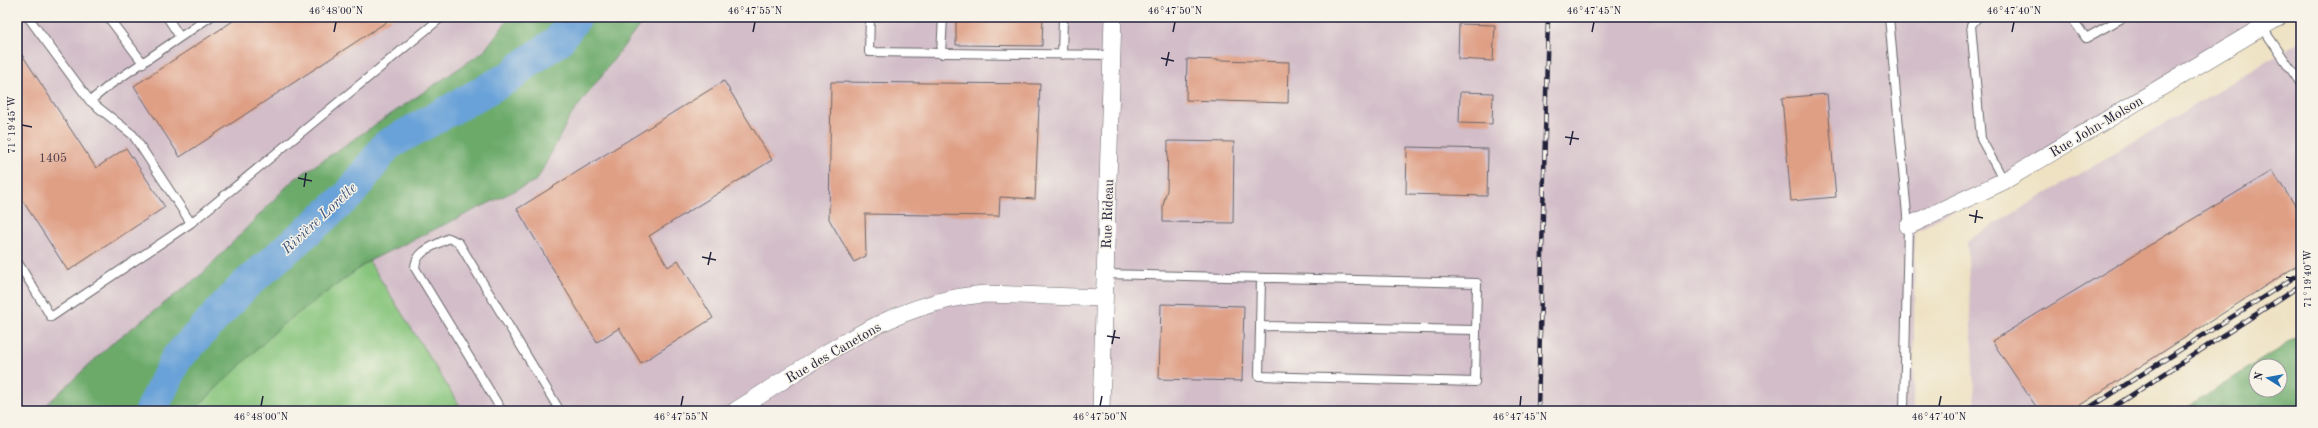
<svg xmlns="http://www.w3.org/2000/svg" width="2318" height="428" font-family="'Old Standard TT',serif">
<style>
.industrial{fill:#d2bdc8}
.green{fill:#86c47b;stroke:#54735b}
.forest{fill:#6caa6b;stroke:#476653;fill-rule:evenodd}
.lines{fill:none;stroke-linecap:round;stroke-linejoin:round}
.river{stroke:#69a2d8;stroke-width:32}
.building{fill:#df9f85}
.service-casing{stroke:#69656b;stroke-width:10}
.minor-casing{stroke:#69656b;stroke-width:18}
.service{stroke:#fff;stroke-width:8}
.minor{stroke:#fff;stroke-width:17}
.rail-casing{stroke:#22223b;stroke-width:4.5}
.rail{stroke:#f7f3e8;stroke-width:3;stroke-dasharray:9;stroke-linecap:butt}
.ticks{fill:none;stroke:#22223b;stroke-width:1.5}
.labels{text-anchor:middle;stroke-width:3;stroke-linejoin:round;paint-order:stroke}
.number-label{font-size:12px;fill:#51414e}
.street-label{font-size:14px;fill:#22223b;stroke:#f7f3e8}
.water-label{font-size:15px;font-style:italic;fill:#3e557a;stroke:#f7f3e8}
.neatline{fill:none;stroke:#22223b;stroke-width:1.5}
.ticks-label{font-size:10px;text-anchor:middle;fill:#22223b}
</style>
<rect width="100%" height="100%" fill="#f7f3e8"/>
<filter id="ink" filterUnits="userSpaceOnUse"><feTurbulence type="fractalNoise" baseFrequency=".025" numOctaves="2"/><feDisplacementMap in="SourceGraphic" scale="8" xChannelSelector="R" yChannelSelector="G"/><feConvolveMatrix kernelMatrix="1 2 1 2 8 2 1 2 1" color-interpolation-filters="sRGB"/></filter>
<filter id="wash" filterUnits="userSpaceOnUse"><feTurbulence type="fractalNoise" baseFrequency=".012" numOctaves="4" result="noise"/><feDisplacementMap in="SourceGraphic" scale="16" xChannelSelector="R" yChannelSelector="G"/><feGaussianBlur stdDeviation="0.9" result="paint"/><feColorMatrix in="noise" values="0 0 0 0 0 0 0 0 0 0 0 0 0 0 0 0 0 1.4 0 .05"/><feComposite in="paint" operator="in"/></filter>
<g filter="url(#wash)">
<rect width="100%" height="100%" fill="#eee2c3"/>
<path class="industrial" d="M 17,17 L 2286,17 L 1915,232 L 1913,411 L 17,411 Z
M 2301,41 L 2301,263 L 2071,411 L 1975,411 L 1967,241 Z"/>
<path class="green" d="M 369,261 L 463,411 L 193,411 L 282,325 Z"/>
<path class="forest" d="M 510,17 L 646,17 L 570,117 L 537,180 L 369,261 L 282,325 L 193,411 L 40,411 L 110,345 L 202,274 L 292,181 L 483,52 Z
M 2301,334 L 2301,411 L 2182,411 ZM 2256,366 L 2280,366 L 2280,390 L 2256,390 Z"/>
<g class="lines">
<path class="river" d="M 151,411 L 176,359 L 244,286 L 349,195 L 387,145 L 513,75 L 521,67 L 558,41 L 576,17"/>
</g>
<g id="blocks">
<path class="building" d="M 239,17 L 394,17 L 180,157 L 134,86 Z
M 956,17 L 1043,17 L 1042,46 L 956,45 Z
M 1459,24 L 1495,25 L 1493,61 L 1458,59 Z
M 17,47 L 96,168 L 126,148 L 165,207 L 68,271 L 17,192 Z
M 1187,59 L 1289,62 L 1288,103 L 1186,100 Z
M 724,81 L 772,160 L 649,236 L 668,267 L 678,260 L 713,318 L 641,363 L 619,328 L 597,342 L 517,209 Z
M 831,82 L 1040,84 L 1035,199 L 1000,197 L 999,216 L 865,214 L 866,256 L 854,262 L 829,219 Z
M 1460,92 L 1493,93 L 1492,124 L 1459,123 Z
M 1827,94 L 1836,197 L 1791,201 L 1782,98 Z
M 1168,141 L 1234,142 L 1233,223 L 1163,222 L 1163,205 L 1167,190 Z
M 1407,147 L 1488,149 L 1487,196 L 1406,194 Z
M 2272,171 L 2301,214 L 2301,263 L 2071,411 L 2039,411 L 1992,341 Z
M 1161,304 L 1244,306 L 1242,381 L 1159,379 Z"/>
</g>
</g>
<g filter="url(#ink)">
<use href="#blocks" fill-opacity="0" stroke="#69656b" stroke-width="1"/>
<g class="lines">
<defs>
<path id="service" d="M 28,17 L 90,101 L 111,84 L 210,17
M 108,17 L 143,63
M 167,17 L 180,37
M 870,17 L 869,52 L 1112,55
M 1889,17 L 1908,226 L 1904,411
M 1978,17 L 1971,25 L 1981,139 L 2004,181
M 2071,17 L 2086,38 L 2124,17
M 2262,27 L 2301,84
M 941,54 L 943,17
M 1062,55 L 1063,17
M 191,223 L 442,17
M 17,261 L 51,317 L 191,223 L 133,135 L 90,101
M 1105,274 L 1477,283 L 1475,382 L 1259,376 L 1261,278
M 1261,326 L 1475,330
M 502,411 L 415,268 C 415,251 436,245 449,238 L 459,243 L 560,411"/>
<path id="minor" d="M 1908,226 L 2004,181 L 2279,17
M 735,411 C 813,363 892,300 986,294 L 1104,298
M 1101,411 L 1113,17"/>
</defs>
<use href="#service" class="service-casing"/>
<use href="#minor" class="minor-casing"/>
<use href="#service" class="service"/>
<use href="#minor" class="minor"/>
<defs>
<path id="rail" d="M 1538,411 L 1548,17
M 2084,411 L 2301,273
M 2107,411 L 2301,285"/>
</defs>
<use href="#rail" class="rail-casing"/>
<use href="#rail" class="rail"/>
</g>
</g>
<path class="ticks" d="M 334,32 L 336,22M 753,32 L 755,22M 1173,32 L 1175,22M 1592,32 L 1594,22M 2012,32 L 2014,22M 1161,58 L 1174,61M 1166,66 L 1169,52M 22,125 L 32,127M 1565,137 L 1579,139M 1570,145 L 1573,131M 298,178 L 312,181M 304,187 L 306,173M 1969,215 L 1983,218M 1975,223 L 1977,210M 702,257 L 716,260M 708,265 L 711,252M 2286,277 L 2296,279M 1107,336 L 1120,338M 1112,344 L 1115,330M 261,406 L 263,396M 681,406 L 683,396M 1100,406 L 1102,396M 1520,406 L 1521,396M 1939,406 L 1941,396"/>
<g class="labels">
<g class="number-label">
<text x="53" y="162">1405</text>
</g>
<g class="street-label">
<text transform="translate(2096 126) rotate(-31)" y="5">Rue John-Molson</text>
<text transform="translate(1107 214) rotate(-88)" y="5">Rue Rideau</text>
<text transform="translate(833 352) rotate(-30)" y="5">Rue des Canetons</text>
</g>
<g class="water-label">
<text transform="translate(319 218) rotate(-43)" y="5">Rivière Lorette</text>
</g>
</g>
<rect width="2318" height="428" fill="none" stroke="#f7f3e8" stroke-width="44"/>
<g transform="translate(2268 378) rotate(281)"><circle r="19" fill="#f7f3e8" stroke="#a29fa3"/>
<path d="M0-3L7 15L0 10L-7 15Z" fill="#1f6fb2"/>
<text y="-6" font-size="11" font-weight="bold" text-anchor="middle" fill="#22223b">N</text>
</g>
<rect x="22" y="22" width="2274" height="384" class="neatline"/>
<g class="ticks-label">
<text x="336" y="14">46°48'00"N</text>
<text x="755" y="14">46°47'55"N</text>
<text x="1175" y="14">46°47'50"N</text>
<text x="1594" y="14">46°47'45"N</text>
<text x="2014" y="14">46°47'40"N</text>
<text transform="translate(11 125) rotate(-90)" y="4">71°19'45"W</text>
<text transform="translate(2307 279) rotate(-90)" y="4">71°19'40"W</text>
<text x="261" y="420">46°48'00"N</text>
<text x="681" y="420">46°47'55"N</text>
<text x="1100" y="420">46°47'50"N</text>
<text x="1520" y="420">46°47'45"N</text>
<text x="1939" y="420">46°47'40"N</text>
</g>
</svg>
